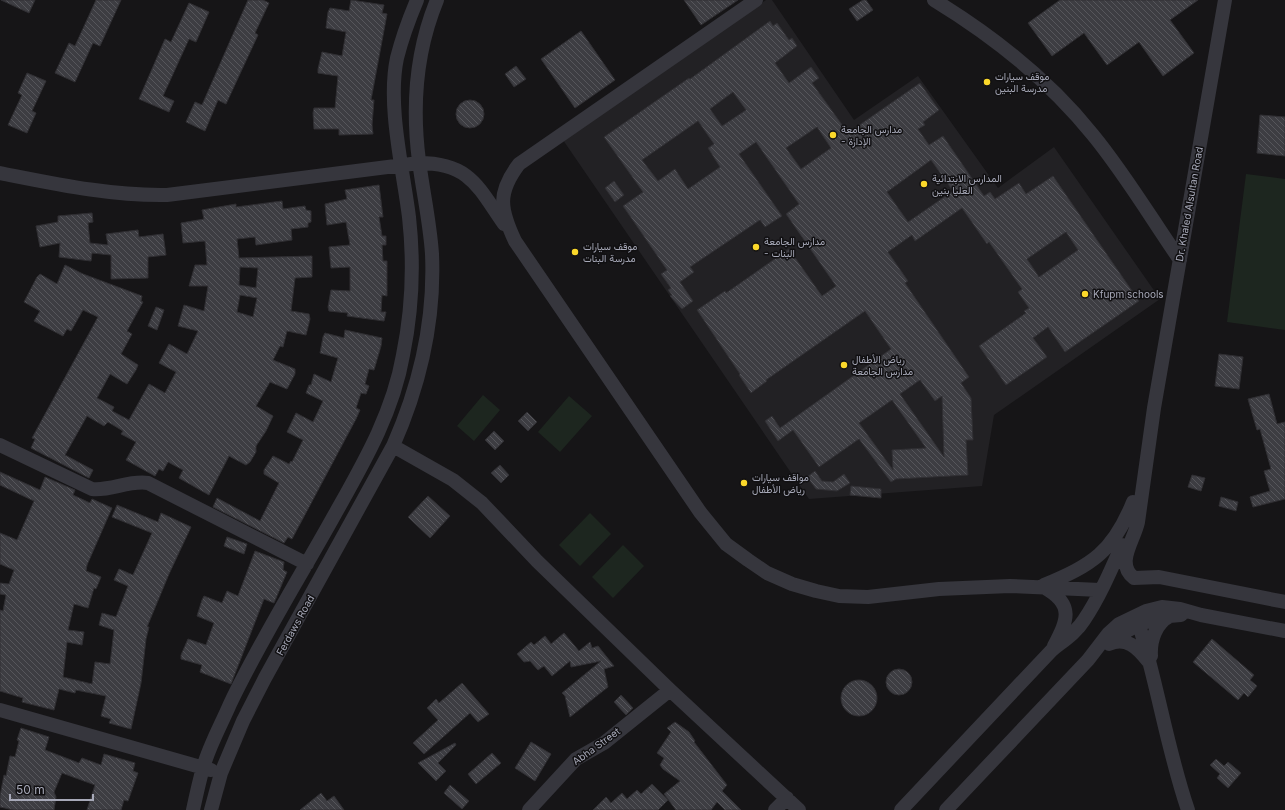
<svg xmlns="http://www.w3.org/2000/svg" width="1285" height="810" font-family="Inter,Vazirmatn,sans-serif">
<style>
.built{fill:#222124}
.green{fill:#1d261f}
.building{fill:url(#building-back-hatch);stroke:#302f33;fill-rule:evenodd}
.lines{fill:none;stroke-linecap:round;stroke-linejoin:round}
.minor{stroke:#36363d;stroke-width:14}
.poi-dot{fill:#fbd82a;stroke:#111012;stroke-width:1.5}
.labels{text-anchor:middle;stroke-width:3;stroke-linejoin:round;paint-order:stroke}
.poi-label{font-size:10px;fill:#a7a9b8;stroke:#111012;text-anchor:start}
.street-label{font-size:10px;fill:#a7a9b8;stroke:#111012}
</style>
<defs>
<pattern id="building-back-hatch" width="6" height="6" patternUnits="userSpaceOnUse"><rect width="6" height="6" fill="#3d3d42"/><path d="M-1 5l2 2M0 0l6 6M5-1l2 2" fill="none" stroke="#56565b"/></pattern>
</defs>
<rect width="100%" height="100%" fill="#161517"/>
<path class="built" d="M 766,0 L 772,0 L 854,120 L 918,76 L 998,188 L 1054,147 L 1160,299 L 994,415 L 982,486 L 809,499 L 563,140 Z"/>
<path class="green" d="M 1246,174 L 1285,179 L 1285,330 L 1227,322 Z
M 483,395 L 500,410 L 474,441 L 457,426 Z
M 569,396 L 592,416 L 560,452 L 538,432 Z
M 590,513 L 611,534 L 580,566 L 559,545 Z
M 623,545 L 644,566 L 613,598 L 592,577 Z"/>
<path class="building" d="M 1,0 L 35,0 L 29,13 Z
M 96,0 L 121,0 L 100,46 L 93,43 L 75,82 L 55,73 L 69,43 L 75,46 Z
M 248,0 L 263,0 L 269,3 L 255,33 L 258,35 L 226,104 L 218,100 L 205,131 L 186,122 L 195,102 L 202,105 Z
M 351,0 L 384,5 L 382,13 L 387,14 L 371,100 L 374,100 L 372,125 L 373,134 L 339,135 L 339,129 L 314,129 L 313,113 L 314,108 L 335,108 L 338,76 L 318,73 L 318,69 L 322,52 L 342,56 L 346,32 L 326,28 L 328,12 L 330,8 L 349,11 Z
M 684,0 L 738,0 L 701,25 Z
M 863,0 L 866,0 L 873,10 L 857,21 L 849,9 Z
M 1060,0 L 1198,0 L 1170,20 L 1194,53 L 1163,76 L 1139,42 L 1107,65 L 1084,33 L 1052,56 L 1028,23 Z
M 189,3 L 209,12 L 196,42 L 189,39 L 163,96 L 174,101 L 169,112 L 139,99 L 165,39 L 171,42 Z
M 770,21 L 773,26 L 777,23 L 789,40 L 792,38 L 797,46 L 775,63 L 789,83 L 811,67 L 819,78 L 812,83 L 848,133 L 920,83 L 939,110 L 923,122 L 925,125 L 918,129 L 929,145 L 943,136 L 984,196 L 990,192 L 995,199 L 1019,183 L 1026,194 L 1053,176 L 1139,301 L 1065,352 L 1048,327 L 1033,338 L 1047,357 L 1006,385 L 979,346 L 1026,313 L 1024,311 L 1029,308 L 1018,292 L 1022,289 L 989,242 L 987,244 L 962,208 L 915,241 L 912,235 L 888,252 L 908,281 L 905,283 L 969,377 L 961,383 L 971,398 L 973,440 L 966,440 L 968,475 L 896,479 L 891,482 L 859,439 L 819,467 L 793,430 L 778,441 L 765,421 L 772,416 L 780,428 L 891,349 L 865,311 L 766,380 L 767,381 L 751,393 L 739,375 L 740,374 L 697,310 L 725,291 L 726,293 L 789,249 L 822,296 L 836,286 L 786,214 L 799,204 L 756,142 L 739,154 L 782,216 L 765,227 L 760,220 L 690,267 L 694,272 L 680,282 L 693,301 L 682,309 L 670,296 L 672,295 L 668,290 L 671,288 L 661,274 L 667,270 L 623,206 L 643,192 L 604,137 L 689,78 L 690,79 ZM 733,92 L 746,110 L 722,126 L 710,109 ZM 698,121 L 714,144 L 708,148 L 720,167 L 688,189 L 675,169 L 658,181 L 642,160 ZM 817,127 L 831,148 L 801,169 L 786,148 ZM 931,160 L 953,191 L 908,222 L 887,192 ZM 1066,232 L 1078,250 L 1039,277 L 1027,259 ZM 920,380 L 935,401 L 942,396 L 944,457 L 900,394 ZM 892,400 L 926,448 L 892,450 L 893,470 L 859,423 Z
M 581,31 L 615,80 L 575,108 L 541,59 Z
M 516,66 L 526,79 L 514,87 L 505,74 Z
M 27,73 L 46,81 L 32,111 L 36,113 L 27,133 L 8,125 L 22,95 L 18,93 Z
M456 114a14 14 0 1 1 28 0a14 14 0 1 1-28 0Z
M 1260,115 L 1285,117 L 1285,156 L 1257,153 Z
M 614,181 L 624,195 L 615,202 L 605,188 Z
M 379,185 L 383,217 L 379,217 L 382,236 L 386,236 L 386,245 L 382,245 L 383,261 L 387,261 L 387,296 L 382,295 L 381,312 L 386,312 L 384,321 L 347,316 L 348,313 L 329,311 L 328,307 L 331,290 L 350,291 L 350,267 L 331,268 L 329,247 L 350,245 L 346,222 L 327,225 L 325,204 L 347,199 L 345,190 Z
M 282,201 L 283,209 L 305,206 L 306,210 L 311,211 L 311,222 L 308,223 L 308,227 L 291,229 L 292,240 L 256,245 L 255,237 L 237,239 L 239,258 L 312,256 L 312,277 L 295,278 L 291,311 L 309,314 L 310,319 L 306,335 L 287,331 L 283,347 L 280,346 L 273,360 L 295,369 L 295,374 L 287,389 L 270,382 L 256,406 L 273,416 L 266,431 L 256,446 L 256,452 L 250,462 L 246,465 L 229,456 L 209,495 L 179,478 L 183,470 L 168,462 L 163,471 L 159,469 L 155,476 L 126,460 L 136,442 L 121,434 L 123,431 L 108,422 L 104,426 L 87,416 L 65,455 L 93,470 L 89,478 L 31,448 L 35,439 L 32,438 L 98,317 L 83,310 L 71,331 L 67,329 L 63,336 L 34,321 L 40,311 L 24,302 L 37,277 L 40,274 L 57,284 L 65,265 L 83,274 L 142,296 L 141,301 L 143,302 L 127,331 L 132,334 L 121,354 L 138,365 L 136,370 L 127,384 L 110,374 L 97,398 L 114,407 L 112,411 L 129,420 L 149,384 L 165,393 L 176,372 L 159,363 L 169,344 L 187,354 L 198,331 L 178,326 L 184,305 L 204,311 L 208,286 L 189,286 L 195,265 L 207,265 L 205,241 L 183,243 L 181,223 L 204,219 L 202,210 L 236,204 L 236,207 ZM 240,267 L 258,268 L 256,288 L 239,285 ZM 240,295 L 257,298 L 253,317 L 237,312 Z
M 92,213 L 93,222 L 88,223 L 90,243 L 108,245 L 106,234 L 138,230 L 139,237 L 163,234 L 166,255 L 148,257 L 148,278 L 111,279 L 111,255 L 92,253 L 91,261 L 59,257 L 60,243 L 40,247 L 36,226 L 58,222 L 58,216 Z
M 156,307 L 164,310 L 157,330 L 148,326 Z
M 345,330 L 382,338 L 381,346 L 374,370 L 369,369 L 365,384 L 369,386 L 366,394 L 361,393 L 356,408 L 360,410 L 356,419 L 292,539 L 288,537 L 284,543 L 213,507 L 217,498 L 260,521 L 279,483 L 264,474 L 264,470 L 273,456 L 289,464 L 291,461 L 292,462 L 303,440 L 287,432 L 296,413 L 313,422 L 323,401 L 306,393 L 309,385 L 311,385 L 314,374 L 331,382 L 338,358 L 320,353 L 323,337 L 325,333 L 344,338 Z
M 1219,354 L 1243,357 L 1239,389 L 1215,386 Z
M 1269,394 L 1277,424 L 1285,422 L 1285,499 L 1253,507 L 1250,497 L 1270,491 L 1264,471 L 1271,469 L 1260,429 L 1257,430 L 1248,399 Z
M 527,412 L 537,422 L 528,431 L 518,421 Z
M 494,431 L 504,441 L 495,450 L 485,440 Z
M 500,465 L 509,475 L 501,483 L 491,473 Z
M 815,471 L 822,481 L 833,482 L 844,474 L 850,483 L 837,491 L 816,489 L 807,477 Z
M 0,472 L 40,490 L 45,477 L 75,490 L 73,495 L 90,503 L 92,499 L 112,508 L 87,565 L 86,571 L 101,577 L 96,589 L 94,588 L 88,608 L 74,604 L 68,630 L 84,632 L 82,645 L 67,642 L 63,677 L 92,684 L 95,662 L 110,664 L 114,630 L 99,625 L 102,613 L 116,617 L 128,586 L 114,580 L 119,569 L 133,575 L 152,533 L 112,517 L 117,505 L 158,522 L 161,513 L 191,527 L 169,574 L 147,627 L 149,627 L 146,639 L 141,683 L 131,729 L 109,723 L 111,719 L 101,716 L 106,696 L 76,690 L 75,693 L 59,689 L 54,710 L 22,702 L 23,698 L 0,691 L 0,610 L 3,611 L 6,595 L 0,594 L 0,583 L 9,584 L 14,570 L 0,564 L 0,533 L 17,540 L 34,501 L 0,485 Z
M 1192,475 L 1205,478 L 1201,491 L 1188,487 Z
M 851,486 L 881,489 L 881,498 L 850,495 Z
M 428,496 L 450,516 L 430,538 L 408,517 Z
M 1221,497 L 1238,502 L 1236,511 L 1219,506 Z
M 227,537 L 247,544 L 244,554 L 224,546 Z
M 255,551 L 284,562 L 283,570 L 287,572 L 274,603 L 264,599 L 231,684 L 200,672 L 202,665 L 181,659 L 181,655 L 188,639 L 206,645 L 214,623 L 197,616 L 202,600 L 204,596 L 222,603 L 227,591 L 238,596 Z
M 564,633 L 579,651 L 590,642 L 592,648 L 598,646 L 614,666 L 604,669 L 608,687 L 570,717 L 565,696 L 562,693 L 601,661 L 571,667 L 570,661 L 552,676 L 544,666 L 538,670 L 530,661 L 524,662 L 517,654 L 531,642 L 534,645 L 545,636 L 551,644 Z
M 1212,639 L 1254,675 L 1250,680 L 1257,686 L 1248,697 L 1244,693 L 1238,700 L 1193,662 Z
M886 682a13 13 0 1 1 26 0a13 13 0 1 1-26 0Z
M841 698a18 18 0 1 1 36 0a18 18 0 1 1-36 0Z
M 462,683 L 489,714 L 478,722 L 470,713 L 424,754 L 413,743 L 438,720 L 427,708 L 436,699 L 439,703 Z
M 621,695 L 633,708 L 626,715 L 614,702 Z
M 675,722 L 689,732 L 695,741 L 694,742 L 727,785 L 722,791 L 741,810 L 725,810 L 717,802 L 711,810 L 676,810 L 664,794 L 680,781 L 663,769 L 660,765 L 664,758 L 657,753 L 671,732 L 667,728 Z
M 21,728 L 49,737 L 45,750 L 79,763 L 82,758 L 101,765 L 104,754 L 135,763 L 133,771 L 138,773 L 128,801 L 124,800 L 121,810 L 87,810 L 95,785 L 62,773 L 54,792 L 56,797 L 54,810 L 14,810 L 0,807 L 0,796 L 4,775 L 6,776 L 10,756 L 15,757 L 19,741 L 17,740 Z
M 531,742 L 551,754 L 535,781 L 515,768 Z
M 455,743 L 456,745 L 438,763 L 446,771 L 436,781 L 418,763 Z
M 492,753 L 501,763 L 476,784 L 468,774 Z
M 1216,759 L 1224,766 L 1228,762 L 1241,773 L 1228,788 L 1217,778 L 1220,774 L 1210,765 Z
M 652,784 L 668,800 L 658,810 L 593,810 L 606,797 L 611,803 L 622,793 L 627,799 L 637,790 L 641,794 Z
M 450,785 L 469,801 L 462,809 L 444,793 Z
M 321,793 L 327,801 L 334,796 L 344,810 L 300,810 Z"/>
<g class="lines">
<path class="minor" d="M 437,0 C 416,51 412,107 419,161 C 423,192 430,223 432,254 C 435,322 420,385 393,446 L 453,480 L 482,503 L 537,561 L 670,690 L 799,810
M 756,0 L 519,164 C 497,193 500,209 515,241 L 700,512 L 726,544 L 748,560 L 767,573 L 792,584 L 816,591 L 839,596 L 868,597 L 939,589 L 1010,586 L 1100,590
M 934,0 C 993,36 1049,80 1093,135 C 1125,174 1151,218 1180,260
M 1225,0 L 1154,408 L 1138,522 C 1134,541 1115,563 1134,578 L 1159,577 L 1285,602
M 0,173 C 56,184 111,196 167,195 L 419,163 C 470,163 478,187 504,224
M 0,445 L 92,489 C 111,491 129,480 148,483 L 307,564
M 1044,585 C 1092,565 1113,552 1133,502
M 1045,588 C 1075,605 1067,621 1054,646
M 1146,611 L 1139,619 L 1139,625 C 1158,686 1167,749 1188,810
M 1110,642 C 1130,627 1155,616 1181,615
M 1109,644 C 1126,636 1138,648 1148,661
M 1151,656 C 1150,640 1156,623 1170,616
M 0,710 L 211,770
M 193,810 C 196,796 199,782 203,768 C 209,746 221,725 230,704 C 261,639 300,577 335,514 C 363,464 393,413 403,355 C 412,311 414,262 409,217 C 403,169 387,105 397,58 C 402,38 409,19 417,0
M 211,810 L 221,773 L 243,721 L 265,678 L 393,446
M 529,810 L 576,759 L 604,743 L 670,690
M 775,810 L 787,798
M 901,810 L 1052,650 C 1063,641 1076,633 1084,620 C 1099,598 1111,570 1122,545
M 946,810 L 1088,660 L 1108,634 L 1119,624 L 1146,611 L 1162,607 L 1180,609 L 1201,615 L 1285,631"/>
</g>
<g class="poi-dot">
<circle cx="987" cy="82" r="4"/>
<circle cx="833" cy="135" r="4"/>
<circle cx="924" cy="184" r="4"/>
<circle cx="756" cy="247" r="4"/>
<circle cx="575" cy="252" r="4"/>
<circle cx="1085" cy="294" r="4"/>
<circle cx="844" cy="365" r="4"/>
<circle cx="744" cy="483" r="4"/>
</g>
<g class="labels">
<g class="poi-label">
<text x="995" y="80">موقف سيارات<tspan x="995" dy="12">مدرسة البنين</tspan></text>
<text x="841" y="133">مدارس الجامعة<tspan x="841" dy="12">- الإدارة</tspan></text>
<text x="932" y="182">المدارس الابتدائية<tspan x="932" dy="12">العليا بنين</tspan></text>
<text x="764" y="245">مدارس الجامعة<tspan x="764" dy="12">- البنات</tspan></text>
<text x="583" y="250">موقف سيارات<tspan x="583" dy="12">مدرسة البنات</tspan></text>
<text x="1093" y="298">Kfupm schools</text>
<text x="852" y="363">رياض الأطفال<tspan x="852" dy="12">مدارس الجامعة</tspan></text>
<text x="752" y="481">مواقف سيارات<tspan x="752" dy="12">رياض الأطفال</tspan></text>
</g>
<g class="street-label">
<text transform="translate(1189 204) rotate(-80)" y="4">Dr. Khaled Alsultan Road</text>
<text transform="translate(295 625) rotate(-61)" y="4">Ferdaws Road</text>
<text transform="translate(596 746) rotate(-36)" y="4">Abha Street</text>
</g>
</g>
<path d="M10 794v6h83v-6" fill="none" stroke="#a7a9b8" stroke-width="2"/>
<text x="16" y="794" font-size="12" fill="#a7a9b8" stroke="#111012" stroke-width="3" paint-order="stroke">50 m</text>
</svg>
